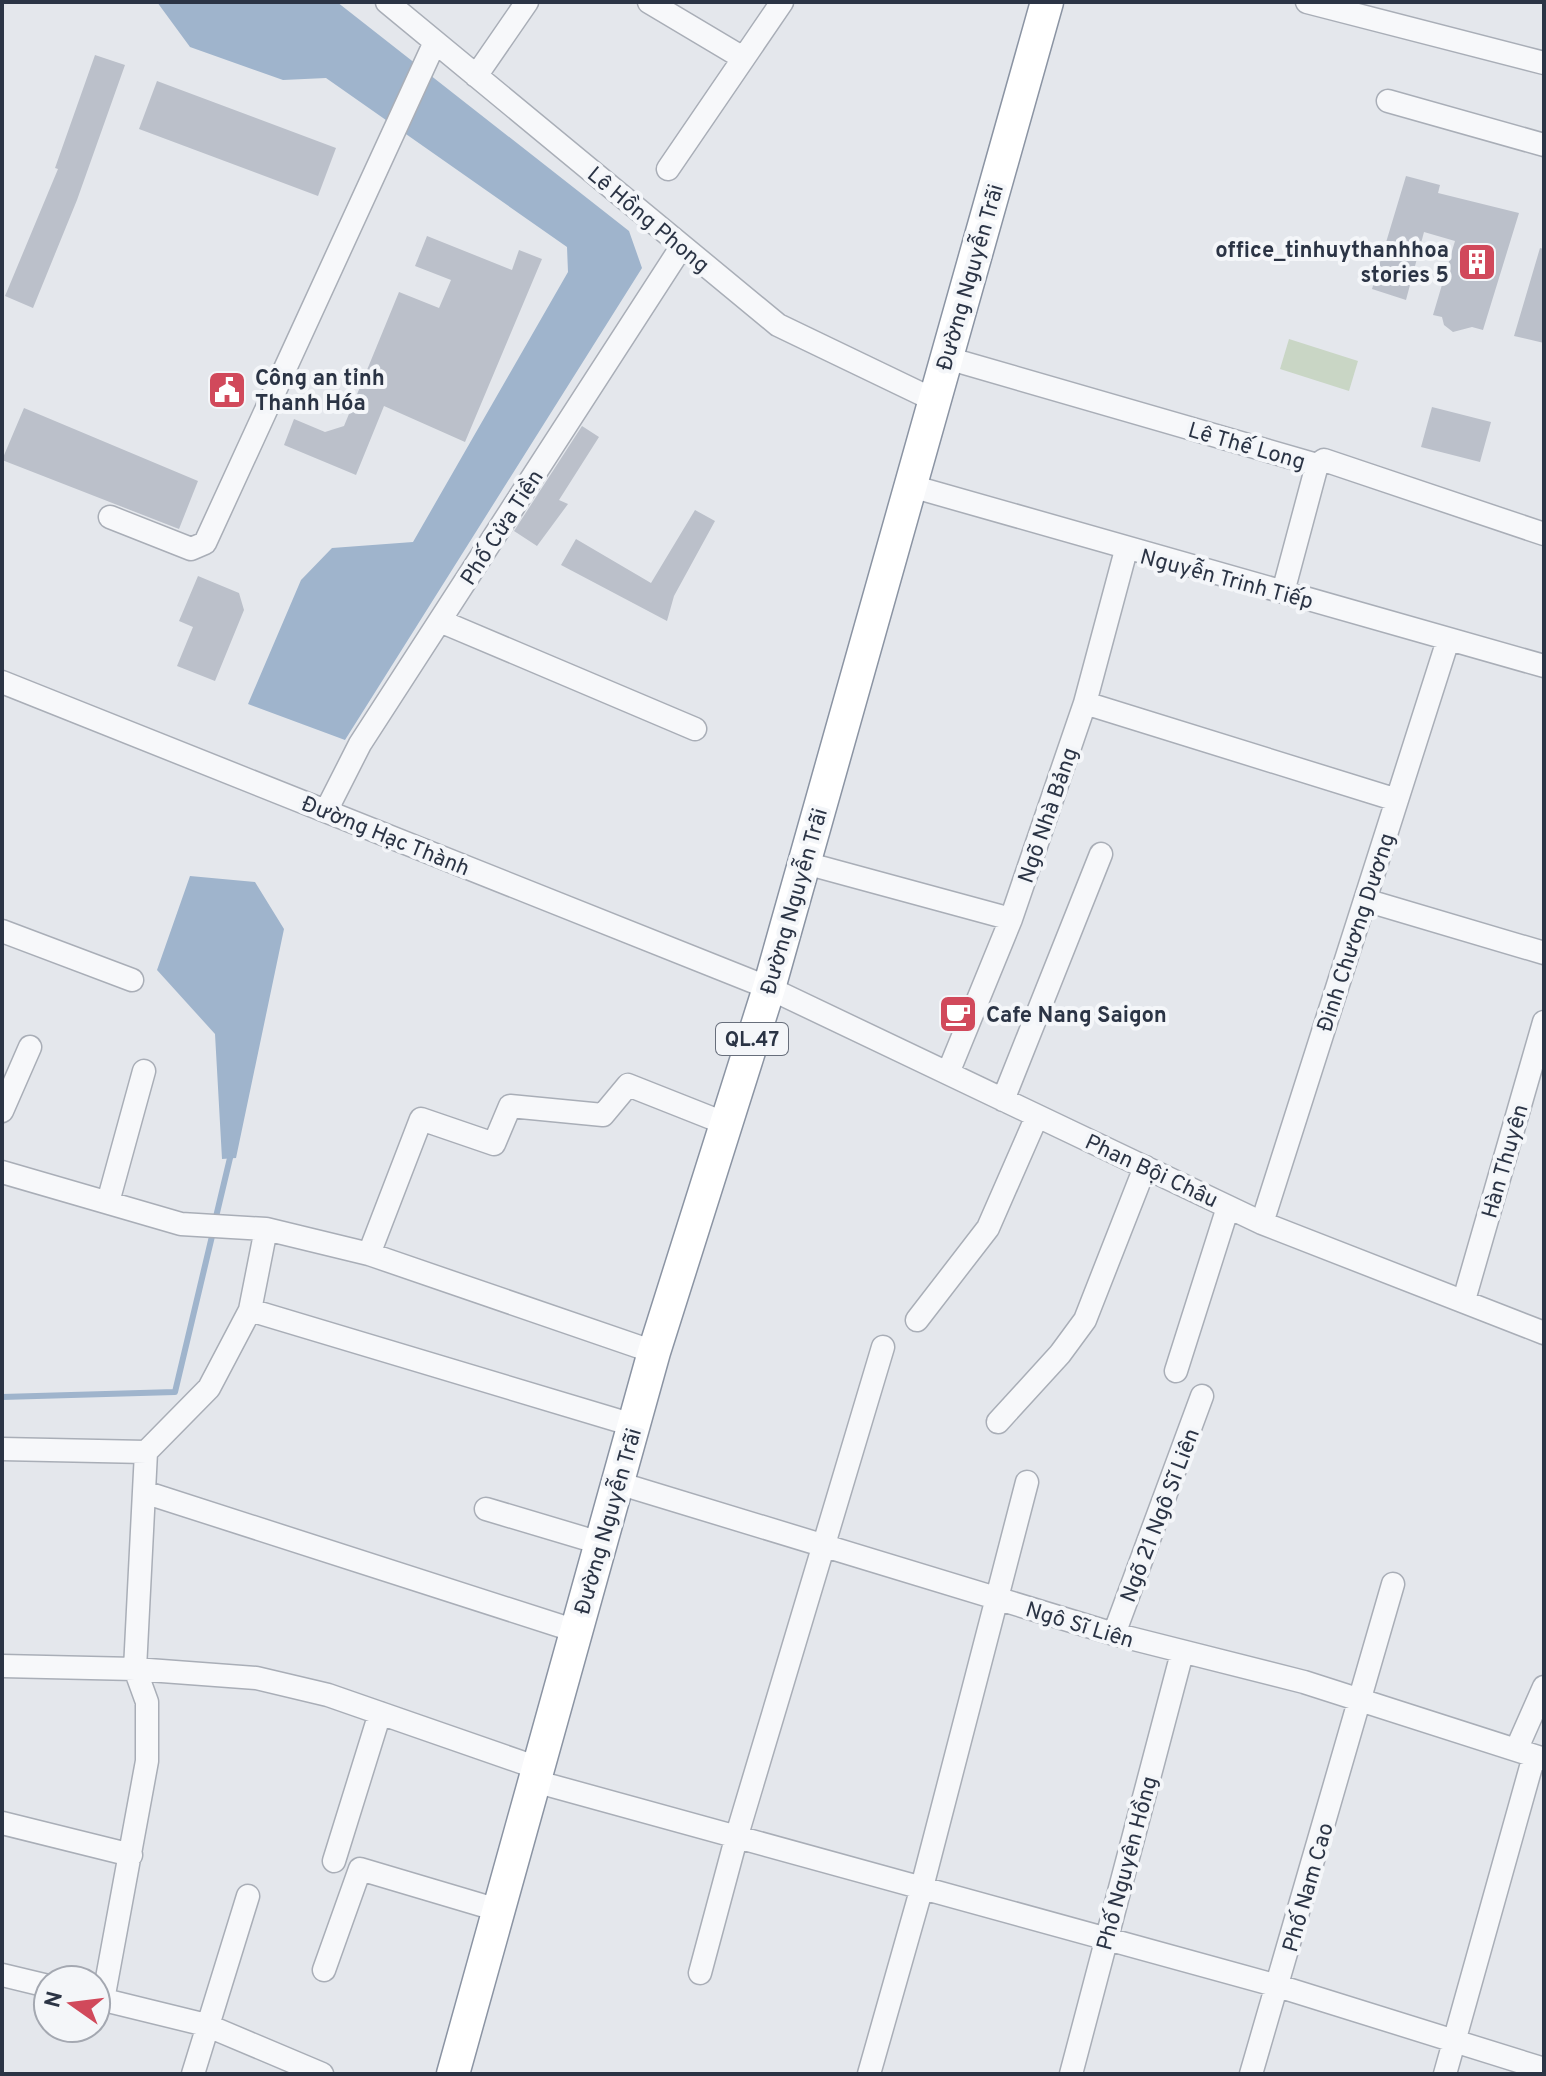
<svg xmlns="http://www.w3.org/2000/svg" width="1546" height="2076" font-family="Overpass,sans-serif">
<style>
.green{fill:#c9d6c5}
.water{fill:#9fb4cc}
.lines{fill:none;stroke-linecap:round;stroke-linejoin:round}
.stream{stroke:#9fb4cc;stroke-width:6}
.building{fill:#bbc0ca}
.minor-casing{stroke:#a9aeb7;stroke-width:25}
.highway-casing{stroke:#8b94a3;stroke-width:35}
.minor{stroke:#f7f8fa;stroke-width:22}
.highway{stroke:#fff;stroke-width:32}
.labels{text-anchor:middle;stroke-width:8;stroke-linejoin:round;paint-order:stroke}
.shield{fill:#f4f6f9;stroke:#676e7b;stroke-width:2}
.shield-label{font-size:20px;font-weight:bold;fill:#2b3445}
.street-label{font-size:22px;fill:#2b3445;stroke:#f4f6f9}
.poi-label{font-size:22px;font-weight:bold;fill:#2b3445;stroke:#f4f6f9;text-anchor:start}
</style>
<rect width="100%" height="100%" fill="#e4e7ec"/>
<path class="green" d="M 1289,339 L 1358,361 L 1349,391 L 1280,369 Z"/>
<path class="water" d="M 157,2 L 337,2 L 629,231 L 642,268 L 345,740 L 248,704 L 301,580 L 332,548 L 413,542 L 568,272 L 567,247 L 326,78 L 283,80 L 190,47 Z
M 190,876 L 255,882 L 284,929 L 236,1158 L 222,1159 L 215,1034 L 157,970 Z"/>
<g class="lines">
<path class="stream" d="M 215,1221 L 230,1158
M 2,1397 L 175,1392 L 213,1232"/>
</g>
<path class="building" d="M 95,55 L 125,65 L 77,200 L 33,308 L 5,296 L 58,169 L 55,168 Z
M 157,81 L 336,148 L 318,196 L 139,129 Z
M 1406,176 L 1440,185 L 1438,193 L 1519,213 L 1483,330 L 1472,327 L 1453,332 L 1444,325 L 1442,317 L 1433,315 L 1455,241 L 1424,232 L 1406,300 L 1372,289 Z
M 427,236 L 512,270 L 519,250 L 542,259 L 465,442 L 384,406 L 356,475 L 284,445 L 294,419 L 325,432 L 344,426 L 399,292 L 439,308 L 451,280 L 415,266 Z
M 1540,248 L 1544,249 L 1544,343 L 1514,336 Z
M 1432,407 L 1491,422 L 1480,462 L 1421,447 Z
M 24,408 L 198,481 L 179,529 L 2,460 Z
M 582,426 L 599,437 L 559,500 L 568,504 L 537,546 L 514,531 Z
M 695,510 L 715,521 L 674,596 L 667,621 L 561,565 L 576,539 L 651,583 Z
M 198,576 L 239,593 L 244,610 L 215,681 L 177,666 L 193,627 L 179,621 Z"/>
<g class="lines">
<defs>
<path id="minor" d="M 387,2 L 778,325 L 934,400
M 649,2 L 743,58
M 1307,2 L 1544,63
M 476,76 L 527,2
M 1388,101 L 1544,145
M 668,169 L 782,2
M 947,358 L 1317,465 L 1324,460 L 1544,534
M 911,486 L 1544,666
M 110,517 L 191,549 L 205,543 L 435,42
M 1283,592 L 1317,465
M 440,621 L 695,729
M 2,682 L 769,988 L 1262,1223 L 1544,1333
M 1085,703 L 1397,800
M 326,811 L 360,744 L 682,246
M 805,863 L 1011,919
M 1365,900 L 1544,953
M 2,931 L 132,980
M 948,1073 L 1011,919 L 1085,703 L 1126,550
M 1003,1100 L 1101,854
M 2,1111 L 30,1047
M 2,1172 L 181,1224 L 266,1229 L 369,1254 L 654,1352
M 108,1202 L 144,1071
M 1262,1223 L 1448,640
M 266,1229 L 250,1310 L 633,1425
M 369,1254 L 421,1119 L 494,1144 L 510,1106 L 603,1115 L 628,1085 L 724,1123
M 1464,1300 L 1544,1022
M 917,1320 L 988,1228 L 1037,1116
M 1176,1371 L 1228,1207
M 998,1422 L 1060,1354 L 1085,1320 L 1145,1167
M 2,1449 L 146,1452
M 618,1483 L 1114,1634 L 1304,1682 L 1544,1759
M 144,1492 L 576,1631
M 486,1509 L 600,1543
M 1114,1634 L 1202,1396
M 2,1666 L 135,1669 L 256,1678 L 328,1695 L 538,1768
M 1517,1748 L 1544,1687
M 534,1781 L 1278,1986 L 1544,2069
M 2,1823 L 131,1855
M 334,1861 L 380,1713
M 324,1970 L 360,1869 L 498,1910
M 700,1973 L 737,1835 L 883,1347
M 2,1975 L 48,1986
M 96,1998 L 206,2025 L 322,2074
M 103,2000 L 147,1761 L 147,1702 L 135,1669 L 146,1452 L 209,1388 L 250,1310
M 193,2074 L 248,1896
M 869,2074 L 922,1887 L 1027,1482
M 1071,2074 L 1182,1653
M 1251,2074 L 1393,1584
M 1445,2074 L 1534,1756"/>
<path id="highway" d="M 453,2074 L 654,1352 L 769,988 L 1047,2"/>
</defs>
<use href="#minor" class="minor-casing"/>
<use href="#highway" class="highway-casing"/>
<use href="#minor" class="minor"/>
<use href="#highway" class="highway"/>
</g>
<defs>
<symbol id="building-square" viewBox="-11 -11 22 22"><rect x="-9" y="-9" width="18" height="18" rx="4" fill="#d1495b" stroke="#f4f6f9"/><path d="M-4-6H4V6H1V3H-1V6H-4ZM-2.5-4.3h1.7v1.8h-1.7ZM.8-4.3h1.7v1.8H.8ZM-2.5-1h1.7V.8h-1.7ZM.8-1h1.7V.8H.8Z" fill="#fff"/></symbol>
<symbol id="civic-square" viewBox="-11 -11 22 22"><rect x="-9" y="-9" width="18" height="18" rx="4" fill="#d1495b" stroke="#f4f6f9"/><path d="M-.6-6.5H3V-4.5H.6V-3L4-1V1h2V6H-6V1h2V-1L-.6-3ZM-1.2 2.5V6h2.4V2.5Z" fill="#fff"/></symbol>
<symbol id="cafe-square" viewBox="-11 -11 22 22"><rect x="-9" y="-9" width="18" height="18" rx="4" fill="#d1495b" stroke="#f4f6f9"/><path d="M-5.5-4.5H6V0H3Q3 3.5 0 3.5H-2.5Q-5.5 3.5-5.5 0ZM3-3.2v2h1.7v-2ZM-6 4.5H4V6H-6Z" fill="#fff"/></symbol>
</defs>
<g fill-rule="evenodd">
<use href="#building-square" x="1455" y="240" width="44" height="44"/>
<use href="#civic-square" x="205" y="368" width="44" height="44"/>
<use href="#cafe-square" x="936" y="992" width="44" height="44"/>
</g>
<g class="labels">
<rect class="shield" x="716" y="1023" width="72" height="32" rx="6"/>
<g class="shield-label">
<text x="752" y="1046">QL.47</text>
</g>
<g class="street-label">
<text transform="translate(649 219) rotate(40)" y="8">Lê Hồng Phong</text>
<text transform="translate(969 277) rotate(-74)" y="8">Đường Nguyễn Trãi</text>
<text transform="translate(1247 445) rotate(16)" y="8">Lê Thế Long</text>
<text transform="translate(501 527) rotate(-57)" y="8">Phố Cửa Tiền</text>
<text transform="translate(1227 578) rotate(15)" y="8">Nguyễn Trinh Tiếp</text>
<text transform="translate(1047 815) rotate(-71)" y="8">Ngõ Nhà Bảng</text>
<text transform="translate(386 835) rotate(22)" y="8">Đường Hạc Thành</text>
<text transform="translate(793 901) rotate(-74)" y="8">Đường Nguyễn Trãi</text>
<text transform="translate(1355 932) rotate(-72)" y="8">Đinh Chương Dương</text>
<text transform="translate(1504 1161) rotate(-74)" y="8">Hàn Thuyên</text>
<text transform="translate(1152 1170) rotate(25)" y="8">Phan Bội Châu</text>
<text transform="translate(1159 1515) rotate(-69)" y="8">Ngõ 21 Ngô Sĩ Liên</text>
<text transform="translate(607 1521) rotate(-74)" y="8">Đường Nguyễn Trãi</text>
<text transform="translate(1080 1624) rotate(17)" y="8">Ngô Sĩ Liên</text>
<text transform="translate(1126 1863) rotate(-75)" y="8">Phố Nguyên Hồng</text>
<text transform="translate(1307 1887) rotate(-74)" y="8">Phố Nam Cao</text>
</g>
<g class="poi-label">
<text x="1449" y="257" text-anchor="end">office_tinhuythanhhoa<tspan x="1449" dy="25">stories 5</tspan></text>
<text x="255" y="385">Công an tỉnh<tspan x="255" dy="25">Thanh Hóa</tspan></text>
<text x="986" y="1022">Cafe Nang Saigon</text>
</g>
</g>
<rect width="1546" height="2076" fill="none" stroke="#2b3445" stroke-width="8"/>
<g transform="translate(72 2004) rotate(284)"><circle r="38" fill="#f4f6f9" stroke="#a4a8b1" stroke-width="2"/>
<path d="M0-6L14 30L0 20L-14 30Z" fill="#d1495b"/>
<text y="-12" font-size="22" font-weight="bold" text-anchor="middle" fill="#2b3445">N</text>
</g>
</svg>
